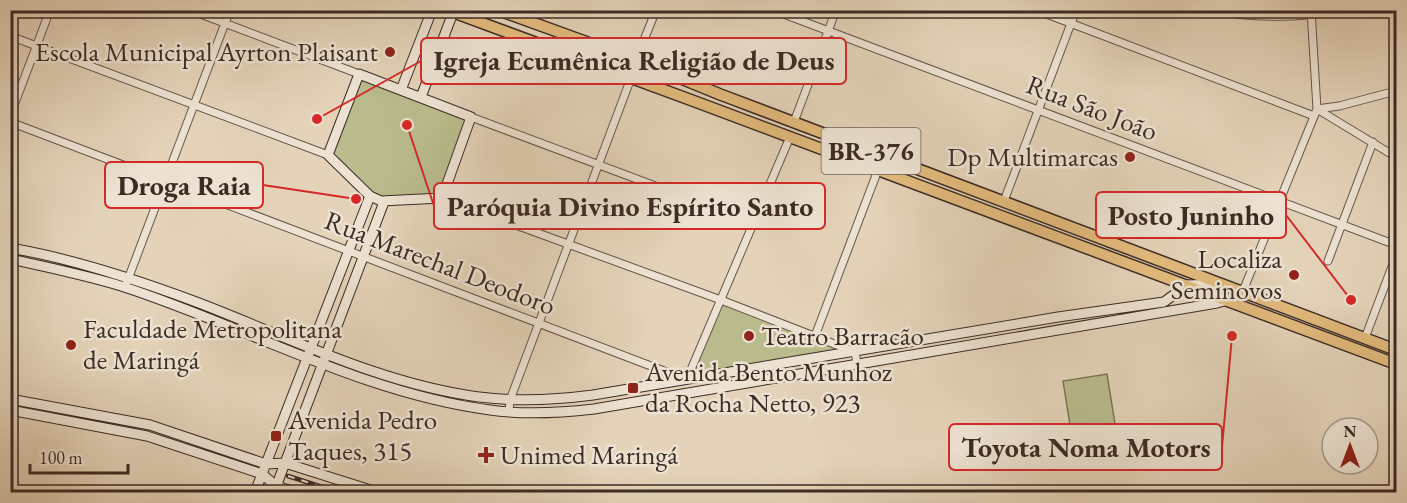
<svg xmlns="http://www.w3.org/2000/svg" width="1407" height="503" font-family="'EB Garamond',serif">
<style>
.green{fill:#b9bb8c;stroke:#7a7358;stroke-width:1.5}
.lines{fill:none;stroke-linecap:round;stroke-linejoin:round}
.street-casing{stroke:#66554a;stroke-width:9}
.secondary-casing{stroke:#3c2b25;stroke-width:11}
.primary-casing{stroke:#3c2b25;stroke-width:13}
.street{stroke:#ede2d2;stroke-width:7}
.secondary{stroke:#ede2d2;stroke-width:9}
.primary{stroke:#e2ba7c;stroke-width:10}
.rail-casing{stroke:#3c2b25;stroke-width:4.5}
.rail{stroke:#ede2d2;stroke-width:2;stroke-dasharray:7;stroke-linecap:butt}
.poi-dot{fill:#8f2418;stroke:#ede2d2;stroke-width:2}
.labels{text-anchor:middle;stroke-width:5;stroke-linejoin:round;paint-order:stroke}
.shield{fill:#ede2d2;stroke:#716259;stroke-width:1.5}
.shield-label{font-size:26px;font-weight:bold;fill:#3c2b25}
.poi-label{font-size:27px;fill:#3c2b25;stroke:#ede2d2;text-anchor:start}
.street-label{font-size:27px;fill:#3c2b25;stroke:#ede2d2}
.leader{fill:none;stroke:#d62828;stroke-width:2}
.callout-dot{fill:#d62828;stroke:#ede2d2;stroke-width:2}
.callout{fill:#ede2d2;stroke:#d62828;stroke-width:2}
.callout-label{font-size:28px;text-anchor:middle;font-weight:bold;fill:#3c2b25}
</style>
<rect width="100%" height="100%" fill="#e4d3b9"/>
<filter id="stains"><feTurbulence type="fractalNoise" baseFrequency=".00333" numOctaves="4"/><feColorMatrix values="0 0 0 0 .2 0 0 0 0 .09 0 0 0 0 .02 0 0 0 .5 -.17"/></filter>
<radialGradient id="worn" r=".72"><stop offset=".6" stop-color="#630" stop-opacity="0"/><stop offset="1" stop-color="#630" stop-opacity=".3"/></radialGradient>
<path class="green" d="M 359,74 L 471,117 L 442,198 L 384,202 L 328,155 Z
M 721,300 L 855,352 L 687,379 Z
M 1107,374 L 1115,424 L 1071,431 L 1063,381 Z"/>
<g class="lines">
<defs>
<path id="street" d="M 190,10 L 359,74
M 773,10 L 1396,245
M 1036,10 L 1314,116
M 1205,10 C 1251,18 1297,19 1344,10
M 10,36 L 328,155
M 636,60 L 656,10
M 1317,109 L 1396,157
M 1317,109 L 1339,106 L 1396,91
M 10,116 L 50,10
M 471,117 L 754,223
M 10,122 L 685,379
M 794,122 L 836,10
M 442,198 L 721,300 L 855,352 L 857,363
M 1004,201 L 1076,10
M 1328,261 L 1373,142
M 125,287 L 230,10
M 1243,291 L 1317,109 L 1311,10
M 815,336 L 878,170
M 1365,338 L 1396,256
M 687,379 L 790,137
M 509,411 L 510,400 L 631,78"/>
<path id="secondary" d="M 359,74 L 471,117 L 442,198 L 381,201 L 370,196 L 328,155 Z
M 401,90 L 432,10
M 421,97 L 454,10
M 10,248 C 75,259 138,280 199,303 C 290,338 381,384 479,397 C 518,402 555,400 593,395 L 1058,317 L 1164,302 L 1187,285 L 1215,284
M 10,259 C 47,267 85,275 121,286 C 243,325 360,393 490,410 C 524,415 559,413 594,409 L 1217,303 L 1229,300 L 1243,291
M 10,399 L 150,425 L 266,464 L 285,463 L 377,492
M 10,410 L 147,436 L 262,474 L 276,486 L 296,492
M 255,492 L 370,196
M 274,492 L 384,202"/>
<path id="primary" d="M 447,10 L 699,103 L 1396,364
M 498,10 L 636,60 L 719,94 L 1396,350"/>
</defs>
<use href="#street" class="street-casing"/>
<use href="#secondary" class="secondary-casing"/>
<use href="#primary" class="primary-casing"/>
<use href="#street" class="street"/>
<use href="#secondary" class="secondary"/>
<use href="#primary" class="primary"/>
<defs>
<path id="rail" d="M 288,476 L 338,492"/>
</defs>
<use href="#rail" class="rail-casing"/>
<use href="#rail" class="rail"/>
</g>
<g class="poi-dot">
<circle cx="390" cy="52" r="6"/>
<circle cx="1130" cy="157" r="6"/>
<circle cx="1294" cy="275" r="6"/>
<circle cx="749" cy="336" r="6"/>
<circle cx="71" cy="345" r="6"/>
<rect x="627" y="382" width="12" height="12" rx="3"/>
<rect x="270" y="430" width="12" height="12" rx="3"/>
<path d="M483 446h6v6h6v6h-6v6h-6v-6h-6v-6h6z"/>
</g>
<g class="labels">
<rect class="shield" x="821.5" y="128" width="99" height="46" rx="4.5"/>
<g class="shield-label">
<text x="871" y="160">BR-376</text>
</g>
<g class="poi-label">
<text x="378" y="61" text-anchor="end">Escola Municipal Ayrton Plaisant</text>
<text x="1118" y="166" text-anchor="end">Dp Multimarcas</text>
<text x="1282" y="268" text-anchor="end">Localiza<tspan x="1282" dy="31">Seminovos</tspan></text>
<text x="83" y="338">Faculdade Metropolitana<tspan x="83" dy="31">de Maringá</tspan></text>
<text x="761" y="345">Teatro Barracão</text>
<text x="645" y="381">Avenida Bento Munhoz<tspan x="645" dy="31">da Rocha Netto, 923</tspan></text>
<text x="288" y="429">Avenida Pedro<tspan x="288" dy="31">Taques, 315</tspan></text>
<text x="500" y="464">Unimed Maringá</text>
</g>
<g class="street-label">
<text transform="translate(1092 108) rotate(21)" y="9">Rua São João</text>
<text transform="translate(440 263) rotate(21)" y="9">Rua Marechal Deodoro</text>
</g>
</g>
<path class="leader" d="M317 119L421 61M356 199L263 185M407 125L434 206M1351 300L1286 215M1232 336L1222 447"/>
<g class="callout-dot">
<circle cx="317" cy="119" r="6"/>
<circle cx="356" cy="199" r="6"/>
<circle cx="407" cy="125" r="6"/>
<circle cx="1351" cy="300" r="6"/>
<circle cx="1232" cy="336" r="6"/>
</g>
<g class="callout">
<rect x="421" y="38" width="425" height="46" rx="6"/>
<rect x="105" y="162" width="158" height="46" rx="6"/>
<rect x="434" y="183" width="391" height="46" rx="6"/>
<rect x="1096" y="192" width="190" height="46" rx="6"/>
<rect x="949" y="424" width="273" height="46" rx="6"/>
</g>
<g class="callout-label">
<text x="634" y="70">Igreja Ecumênica Religião de Deus</text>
<text x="184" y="195">Droga Raia</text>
<text x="630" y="216">Paróquia Divino Espírito Santo</text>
<text x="1191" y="225">Posto Juninho</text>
<text x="1086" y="457">Toyota Noma Motors</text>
</g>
<rect width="1407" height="503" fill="none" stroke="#e4d3b9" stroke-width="36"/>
<rect x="12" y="12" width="1383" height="479" fill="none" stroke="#3c2b25" stroke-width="3"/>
<rect x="18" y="18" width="1371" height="467" fill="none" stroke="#3c2b25" stroke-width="1.5"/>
<g transform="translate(1350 446)"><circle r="28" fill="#ede2d2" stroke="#a6998d" stroke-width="1.5"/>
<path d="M0-4.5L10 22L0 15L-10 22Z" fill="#8f2418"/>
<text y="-9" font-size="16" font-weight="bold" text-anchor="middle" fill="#3c2b25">N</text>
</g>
<path d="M30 464v9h98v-9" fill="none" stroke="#3c2b25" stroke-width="3"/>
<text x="39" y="464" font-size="18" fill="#3c2b25" stroke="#ede2d2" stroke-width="4.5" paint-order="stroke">100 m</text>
<rect width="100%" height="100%" filter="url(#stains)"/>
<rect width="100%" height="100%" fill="url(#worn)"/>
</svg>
